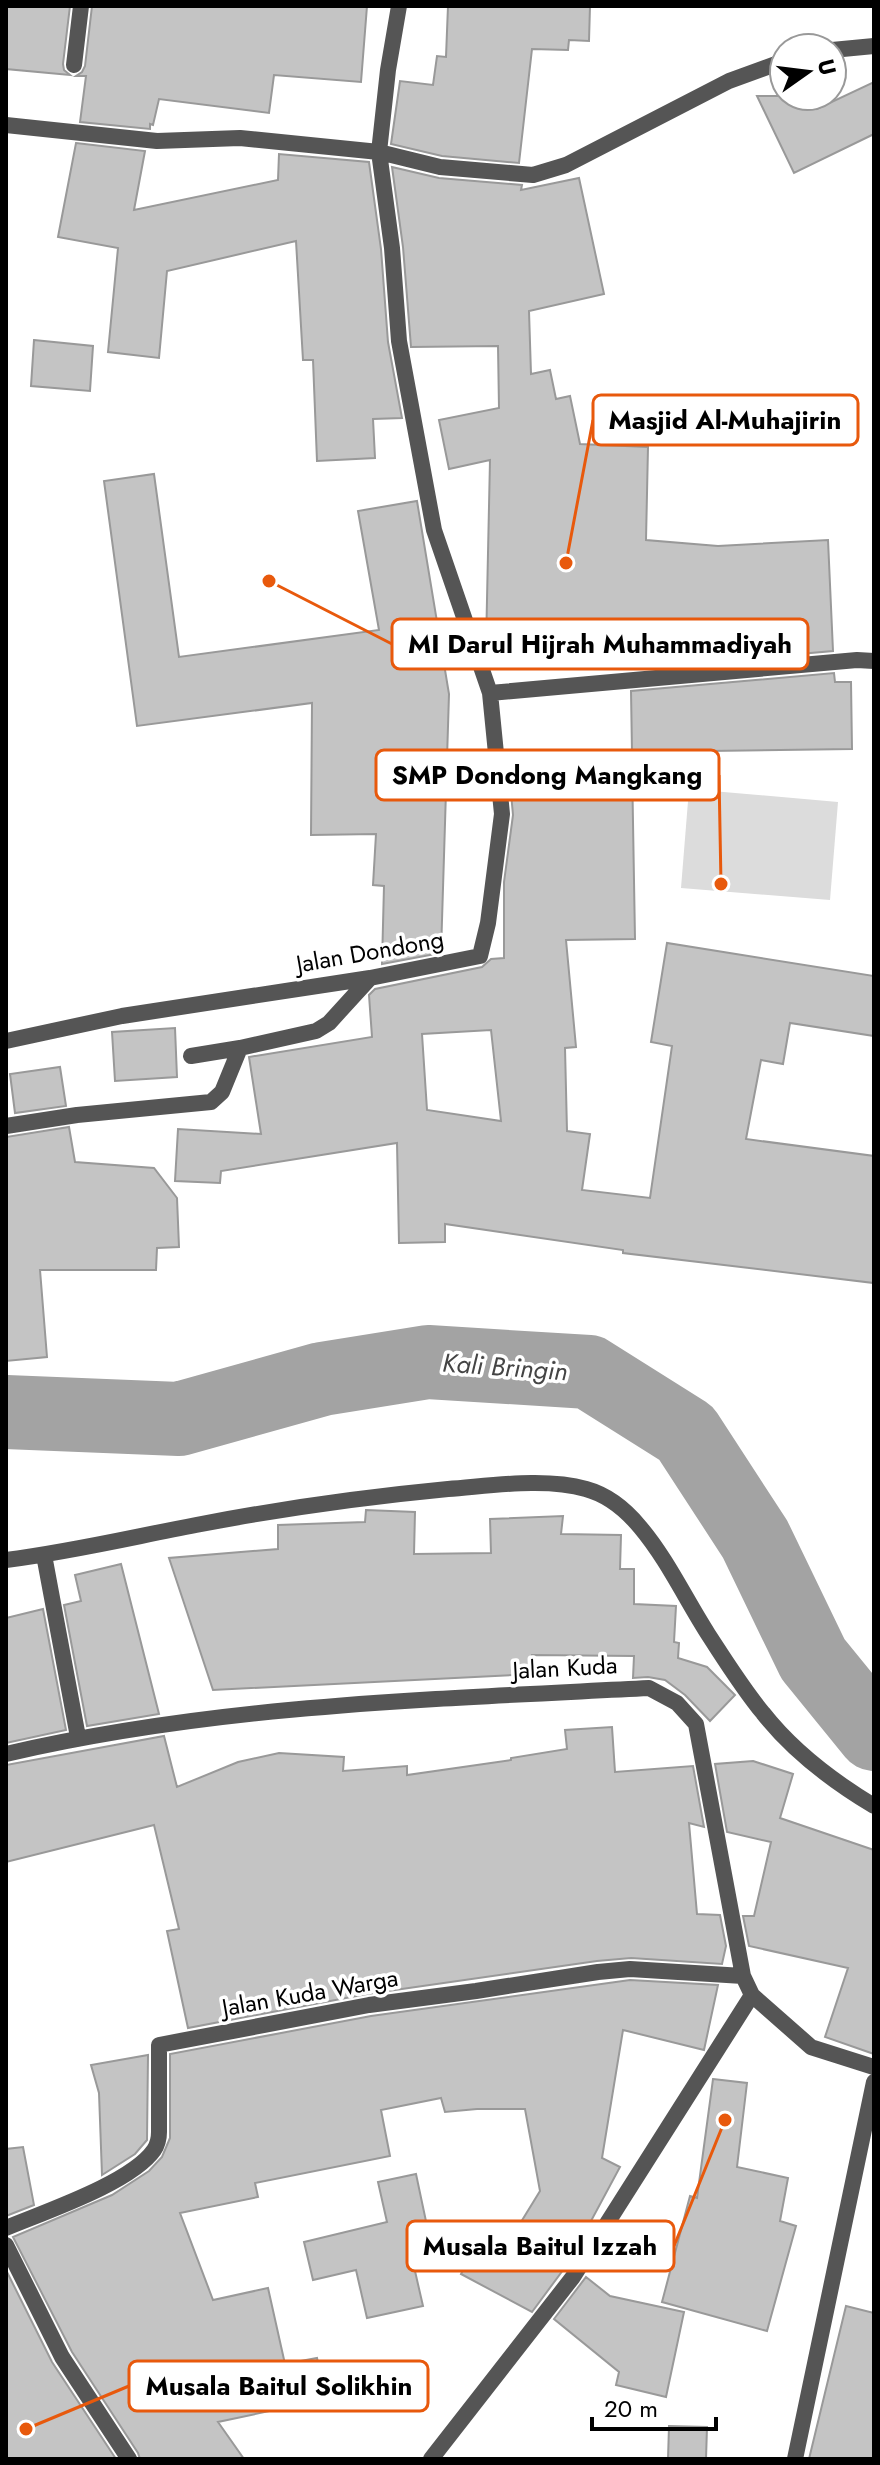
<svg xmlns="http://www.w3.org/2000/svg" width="880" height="2465" font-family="Jost,sans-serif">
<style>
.green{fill:#dcdcdc}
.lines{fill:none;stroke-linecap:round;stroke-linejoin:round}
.river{stroke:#a3a3a3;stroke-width:74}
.building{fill:#c4c4c4;stroke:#999;stroke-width:2;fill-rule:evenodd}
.minor{stroke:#555;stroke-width:16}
.labels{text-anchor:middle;stroke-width:7;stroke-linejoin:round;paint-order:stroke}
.street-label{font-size:24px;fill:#000;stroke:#fff}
.water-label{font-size:26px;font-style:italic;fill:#444;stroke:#fff}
.leader{fill:none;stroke:#e8590c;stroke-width:3}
.callout-dot{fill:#e8590c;stroke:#fff;stroke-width:3}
.callout{fill:#fff;stroke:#e8590c;stroke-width:3}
.callout-label{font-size:26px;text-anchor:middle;font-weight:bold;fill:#000}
</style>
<rect width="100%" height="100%" fill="#fff"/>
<path class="green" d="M 689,789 L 838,802 L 830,900 L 681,888 Z"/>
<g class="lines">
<path class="river" d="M 6,1412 L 179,1419 L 322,1379 L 428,1362 L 589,1372 L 686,1433 L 755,1539 L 813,1659 L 874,1734"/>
</g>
<path class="building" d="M 6,6 L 70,6 L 63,64 L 64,70 L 70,75 L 6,69 Z
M 92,6 L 367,6 L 361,82 L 274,75 L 269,113 L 159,99 L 153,125 L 150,124 L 150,129 L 80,122 L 86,76 L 76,76 L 82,72 L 85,66 Z
M 448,6 L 590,6 L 589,41 L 569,40 L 568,50 L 532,49 L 519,163 L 442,156 L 391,144 L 400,81 L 433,85 L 437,56 L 446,57 Z
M 874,82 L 874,134 L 794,173 L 757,96 L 811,96 L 817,109 Z
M 76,143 L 145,151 L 134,210 L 278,180 L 279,154 L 369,162 L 381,249 L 388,342 L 402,418 L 373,419 L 375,458 L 317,461 L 313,360 L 303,360 L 296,241 L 167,271 L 159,358 L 108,352 L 118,248 L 58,237 Z
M 392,167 L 439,178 L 522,185 L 521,190 L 579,178 L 604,294 L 529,311 L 531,374 L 550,370 L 556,399 L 570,396 L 580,444 L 648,447 L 646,540 L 718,546 L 828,540 L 833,651 L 630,669 L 630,660 L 489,656 L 486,646 L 490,460 L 449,469 L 439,420 L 499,408 L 498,346 L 411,347 L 403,247 Z
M 34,340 L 93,346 L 90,391 L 31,386 Z
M 154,474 L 179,657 L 379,630 L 358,511 L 417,501 L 449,694 L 441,953 L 382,964 L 384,886 L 373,885 L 376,834 L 311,835 L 312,703 L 137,726 L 104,481 Z
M 834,673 L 835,682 L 851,682 L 852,749 L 632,752 L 631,691 Z
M 572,764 L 632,764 L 635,939 L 566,940 L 576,1047 L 565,1048 L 567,1131 L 590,1134 L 582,1190 L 650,1198 L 672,1046 L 651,1042 L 667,943 L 874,976 L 874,1036 L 790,1023 L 783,1064 L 761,1060 L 746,1139 L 874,1156 L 874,1283 L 623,1253 L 623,1250 L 445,1224 L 445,1242 L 399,1243 L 397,1143 L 221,1171 L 220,1183 L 175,1181 L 178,1129 L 261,1134 L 249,1057 L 372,1037 L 369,995 L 375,989 L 482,967 L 491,959 L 504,958 L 504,882 L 513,815 L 509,771 L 572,771 ZM 491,1030 L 501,1121 L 427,1110 L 422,1034 Z
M 175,1028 L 177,1077 L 115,1081 L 112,1032 Z
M 60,1067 L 66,1106 L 15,1113 L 10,1074 Z
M 69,1127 L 75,1162 L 154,1168 L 177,1198 L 179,1247 L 157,1248 L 156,1270 L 40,1270 L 47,1357 L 6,1361 L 6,1137 Z
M 366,1510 L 415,1512 L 414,1554 L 491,1553 L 490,1519 L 563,1516 L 561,1534 L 621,1535 L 620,1569 L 634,1569 L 634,1604 L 676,1606 L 674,1642 L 679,1643 L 678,1658 L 707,1667 L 735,1695 L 710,1721 L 685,1695 L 665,1680 L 648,1677 L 633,1678 L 634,1656 L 532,1655 L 534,1674 L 213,1690 L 169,1558 L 278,1549 L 278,1525 L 365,1522 Z
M 121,1564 L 159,1714 L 87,1726 L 64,1605 L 81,1601 L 75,1575 Z
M 43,1609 L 66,1730 L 6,1743 L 6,1618 Z
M 612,1727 L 615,1772 L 693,1766 L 704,1827 L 689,1823 L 697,1914 L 720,1915 L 726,1946 L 722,1964 L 631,1958 L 597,1961 L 367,1994 L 188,2028 L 167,1931 L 179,1929 L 154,1825 L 6,1862 L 6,1765 L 164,1736 L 177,1787 L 238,1762 L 279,1753 L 344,1757 L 343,1771 L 407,1766 L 407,1775 L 511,1760 L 511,1758 L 567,1749 L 565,1730 Z
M 753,1761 L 793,1774 L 780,1818 L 874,1850 L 874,2054 L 825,2037 L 848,1968 L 749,1946 L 743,1916 L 754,1916 L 771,1842 L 727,1832 L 715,1764 Z
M 630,1980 L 718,1985 L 704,2050 L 623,2030 L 602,2158 L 620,2167 L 569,2262 L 532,2312 L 461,2274 L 478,2240 L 502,2253 L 540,2191 L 525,2109 L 477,2109 L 445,2112 L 441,2098 L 381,2110 L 390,2156 L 255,2183 L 258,2197 L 180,2213 L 213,2300 L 268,2288 L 285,2364 L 317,2358 L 326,2399 L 218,2422 L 244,2459 L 140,2459 L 138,2453 L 72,2352 L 13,2237 L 112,2195 L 149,2171 L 162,2157 L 170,2138 L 170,2054 L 371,2016 Z
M 148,2055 L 147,2140 L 135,2154 L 102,2175 L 99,2093 L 91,2065 Z
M 713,2079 L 747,2083 L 737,2167 L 788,2178 L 780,2221 L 796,2226 L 767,2331 L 662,2302 L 690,2196 L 697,2198 Z
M 23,2147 L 34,2205 L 6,2216 L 6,2149 Z
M 416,2174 L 434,2259 L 409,2245 L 423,2306 L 367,2318 L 356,2270 L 313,2280 L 304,2242 L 387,2222 L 378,2182 Z
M 6,2270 L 52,2362 L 116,2459 L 6,2459 Z
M 586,2277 L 610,2296 L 684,2312 L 666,2397 L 616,2385 L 619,2372 L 554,2319 Z
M 846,2306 L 874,2313 L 874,2459 L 809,2459 Z
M 669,2426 L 707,2427 L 706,2459 L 668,2459 Z"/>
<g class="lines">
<path class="minor" d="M 832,50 L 874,46
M 74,65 L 81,6
M 6,125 L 157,141 L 240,138 L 379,152 L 440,167 L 533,175 L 566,165 L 729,81 L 784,61
M 490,693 L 857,660 L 874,661
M 6,1041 L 122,1016 L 370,978 L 480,956 L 488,923 L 502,814 L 490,693 L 434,530 L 399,341 L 392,248 L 379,152 L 388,70 L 399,6
M 191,1056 L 240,1048
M 6,1126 L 77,1115 L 211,1102 L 222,1092 L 240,1048 L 316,1031 L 329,1023 L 370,978
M 44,1555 L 78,1737
M 6,1560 C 70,1552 133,1537 196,1525 C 279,1509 364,1497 448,1489 C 490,1486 545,1477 586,1489 C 608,1495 626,1510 640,1527 C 667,1559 685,1598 708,1634 C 725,1660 743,1689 763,1713 C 792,1750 834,1782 874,1806
M 6,1754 C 216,1705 434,1699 649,1688 L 677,1703 L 696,1724 L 743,1976 L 752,1995 L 811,2047 L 874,2067
M 6,2228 C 44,2212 131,2183 154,2150 C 158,2144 159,2139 159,2132 L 159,2045 L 369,2005 L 476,1991 L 598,1972 L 630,1969 L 743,1976
M 6,2245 L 62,2357 L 129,2459
M 431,2459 L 573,2277 L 752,1995
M 795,2459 L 874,2082"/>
</g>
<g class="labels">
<g class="street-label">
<text transform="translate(370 952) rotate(-10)" y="8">Jalan Dondong</text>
<text transform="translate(565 1668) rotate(-3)" y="8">Jalan Kuda</text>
<text transform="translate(310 1993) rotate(-10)" y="8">Jalan Kuda Warga</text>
</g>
<g class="water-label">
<text transform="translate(505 1367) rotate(4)" y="9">Kali Bringin</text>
</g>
</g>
<path class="leader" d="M566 563L593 420M269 581L392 644M721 884L719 775M725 2120L674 2246M26 2429L129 2386"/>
<g class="callout-dot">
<circle cx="566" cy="563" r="8"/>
<circle cx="269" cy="581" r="8"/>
<circle cx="721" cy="884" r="8"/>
<circle cx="725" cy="2120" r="8"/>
<circle cx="26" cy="2429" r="8"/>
</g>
<g class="callout">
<rect x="593" y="395" width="265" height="50" rx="8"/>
<rect x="392" y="619" width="416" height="50" rx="8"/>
<rect x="376" y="750" width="343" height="50" rx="8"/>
<rect x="407" y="2221" width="267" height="50" rx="8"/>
<rect x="129" y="2361" width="299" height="50" rx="8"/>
</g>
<g class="callout-label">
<text x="725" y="429">Masjid Al-Muhajirin</text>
<text x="600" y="653">MI Darul Hijrah Muhammadiyah</text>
<text x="547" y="784">SMP Dondong Mangkang</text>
<text x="540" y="2255">Musala Baitul Izzah</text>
<text x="279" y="2395">Musala Baitul Solikhin</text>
</g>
<rect width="880" height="2465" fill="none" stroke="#000000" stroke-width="16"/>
<g transform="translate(808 72) rotate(76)"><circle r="38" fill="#ffffff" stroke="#999999" stroke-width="2"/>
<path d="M0-6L14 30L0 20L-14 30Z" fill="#000000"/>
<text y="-12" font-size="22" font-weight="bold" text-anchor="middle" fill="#000000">U</text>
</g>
<path d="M592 2417v12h124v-12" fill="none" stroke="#000000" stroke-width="4"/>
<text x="604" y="2417" font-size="24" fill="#000000" stroke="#ffffff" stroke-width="6" paint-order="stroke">20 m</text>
</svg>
